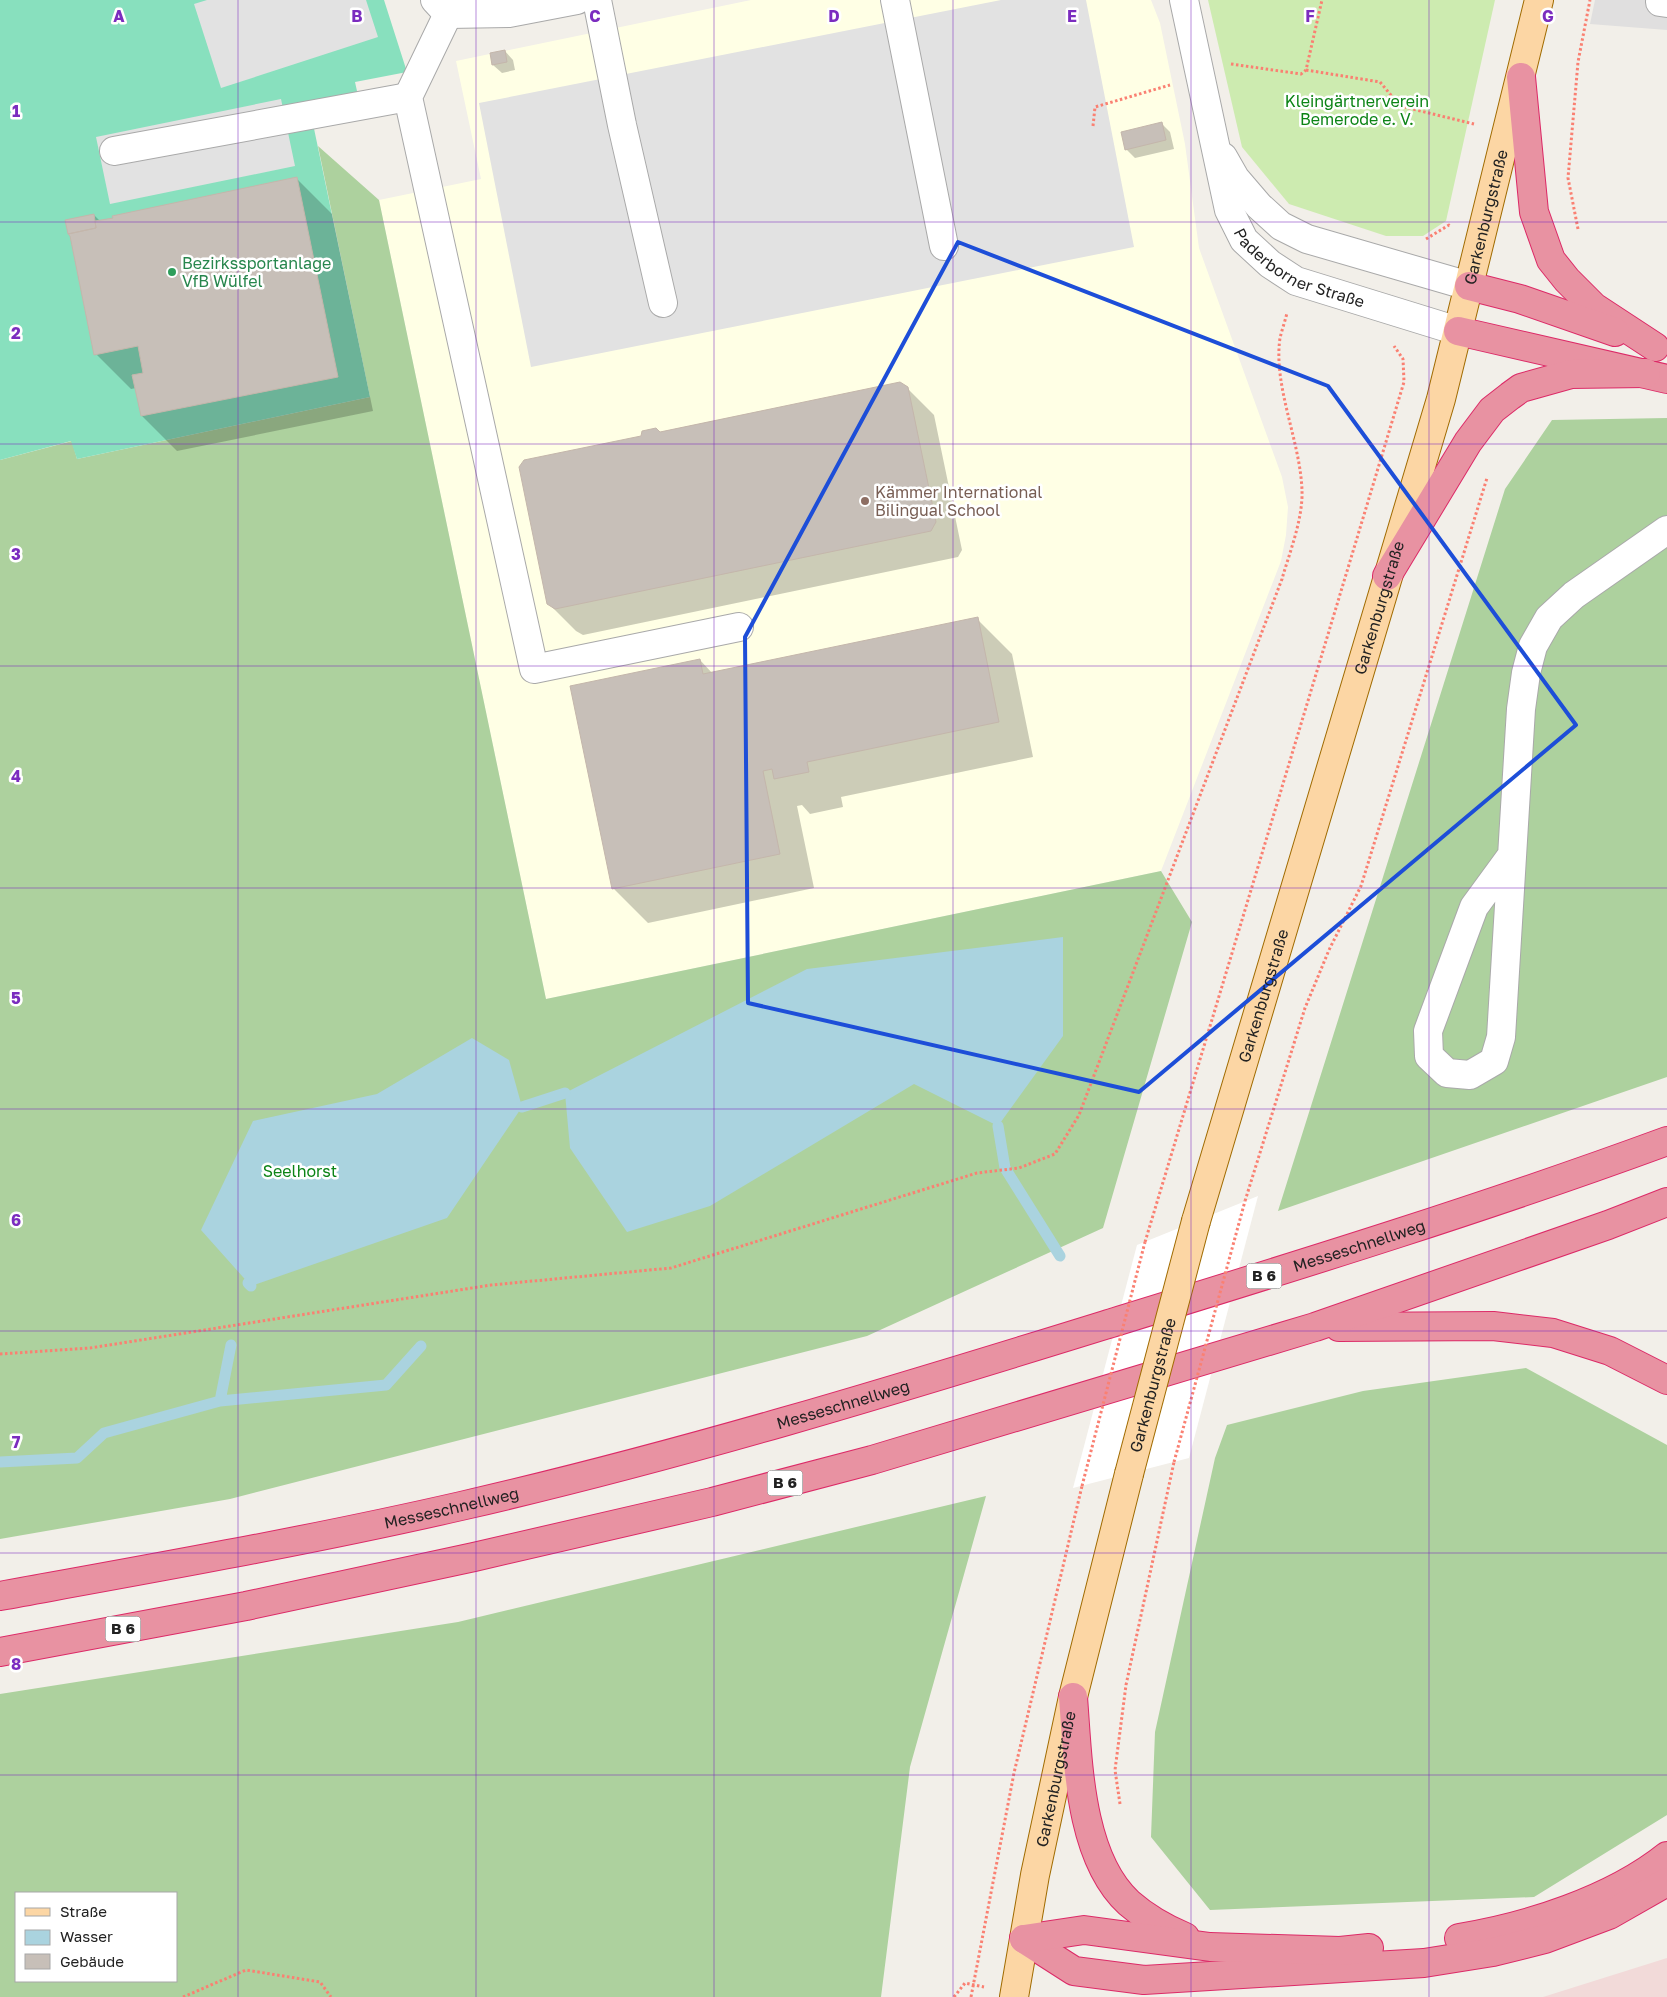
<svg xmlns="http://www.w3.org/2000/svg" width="1667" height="1997" font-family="'Golos Text',sans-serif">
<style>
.residential{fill:#e0dfdf}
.commercial{fill:#f2dad9}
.education{fill:#ffffe5}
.grass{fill:#cdebb0}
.forest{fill:#add19e;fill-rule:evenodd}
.pitch{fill:#88e0be}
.parking{fill:#e2e2e2}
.water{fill:#aad3df}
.pier{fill:#fff}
.shadow{fill:#0003}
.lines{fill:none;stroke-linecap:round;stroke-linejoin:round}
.stream{stroke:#aad3df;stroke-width:11}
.building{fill:#c7bfb8;stroke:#c4b6ab}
.minor-casing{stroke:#a9a9a9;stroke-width:30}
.major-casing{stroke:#a06b00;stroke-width:30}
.highway-casing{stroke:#dc2a67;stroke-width:30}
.path{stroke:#fa8072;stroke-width:3;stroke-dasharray:2.5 2.5;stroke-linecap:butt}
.minor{stroke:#fff;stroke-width:28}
.major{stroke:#fcd6a4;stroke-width:28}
.highway{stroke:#e892a2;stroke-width:28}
.major-bridge-casing{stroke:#a06b00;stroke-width:30;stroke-linecap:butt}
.path-bridge{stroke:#fa8072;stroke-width:3;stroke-dasharray:2.5 2.5;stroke-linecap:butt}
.major-bridge{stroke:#fcd6a4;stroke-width:28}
.marked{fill:none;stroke:#1d4ed8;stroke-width:4;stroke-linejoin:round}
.grid{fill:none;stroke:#7b2cbf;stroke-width:1;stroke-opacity:0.55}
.leisure-dot{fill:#2e9e5b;stroke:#fff;stroke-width:2}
.education-dot{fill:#8d6e63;stroke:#fff;stroke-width:2}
.labels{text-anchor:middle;stroke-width:5;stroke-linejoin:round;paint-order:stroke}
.shield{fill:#fff;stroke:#646464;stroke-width:1}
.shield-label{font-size:15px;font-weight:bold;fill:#222}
.park-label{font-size:16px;fill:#0c8416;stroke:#fff}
.street-label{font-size:16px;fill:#222;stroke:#fff}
.leisure-label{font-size:16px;fill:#27864d;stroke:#fff;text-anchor:start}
.education-label{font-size:16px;fill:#785e54;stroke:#fff;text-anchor:start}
.grid-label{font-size:16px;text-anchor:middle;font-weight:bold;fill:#7b2cbf;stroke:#fff;stroke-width:5;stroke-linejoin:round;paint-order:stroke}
</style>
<rect width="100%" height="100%" fill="#f2efe9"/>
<path class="residential" d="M 1595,0 L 1667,0 L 1667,30 L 1590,24 Z"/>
<path class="commercial" d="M 1667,1958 L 1667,1997 L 1543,1997 Z"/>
<path class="education" d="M 751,0 L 1151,0 L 1160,23 L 1185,144 L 1199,248 L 1282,477 L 1288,507 L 1286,535 L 1281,561 L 1161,871 L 546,999 L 379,200 L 481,179 L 456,61 Z"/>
<path class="grass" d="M 1208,0 L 1495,0 L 1446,221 L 1423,236 L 1386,236 L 1289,204 L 1242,147 Z"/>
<path class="forest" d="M 318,146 L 379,200 L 546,999 L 1161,871 L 1192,922 L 1103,1228 L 867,1336 L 230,1499 L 0,1539 L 0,460 L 72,441 L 77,459 L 370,397 Z
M 1667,418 L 1667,1077 L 1278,1211 L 1505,489 L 1552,420 Z
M 1526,1368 L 1667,1445 L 1667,1815 L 1534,1897 L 1210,1910 L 1151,1837 L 1155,1732 L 1215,1458 L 1227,1425 L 1363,1391 Z
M 986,1496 L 910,1767 L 881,1997 L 0,1997 L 0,1694 L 458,1622 ZM 16,1893 L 176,1893 L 176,1981 L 16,1981 Z"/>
<path class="pitch" d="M 0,0 L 384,0 L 407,72 L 355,82 L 361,109 L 312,119 L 370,397 L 77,459 L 71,441 L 0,460 Z"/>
<path class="parking" d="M 207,0 L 366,0 L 378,37 L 221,88 L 194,4 Z
M 1001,0 L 1086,0 L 1134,247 L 531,367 L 479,103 Z
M 281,99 L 295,166 L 110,204 L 96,137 Z"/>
<path class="water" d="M 1063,937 L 1063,1036 L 998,1126 L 914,1084 L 710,1206 L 627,1232 L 570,1148 L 565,1093 L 807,969 Z
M 472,1038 L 509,1060 L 522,1107 L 447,1218 L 251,1286 L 201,1230 L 253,1121 L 377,1094 Z"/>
<path class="pier" d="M 1258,1196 L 1189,1458 L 1073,1488 L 1137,1245 Z"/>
<path class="shadow" d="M 505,51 L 513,60 L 515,70 L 502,73 L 493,65 Z
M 1162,124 L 1170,132 L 1174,149 L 1135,158 L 1126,149 Z
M 297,179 L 332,214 L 373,411 L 177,451 L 142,416 L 136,388 L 131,389 L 96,354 L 94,215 L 100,221 Z
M 900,383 L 907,388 L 934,415 L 962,550 L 958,557 L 583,635 L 576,631 L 549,604 L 642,437 L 660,432 Z
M 977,619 L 1012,654 L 1033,757 L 841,797 L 843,807 L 810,814 L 802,805 L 797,806 L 814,888 L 648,923 L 613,888 L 700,660 L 713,674 Z"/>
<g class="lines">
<path class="stream" d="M 522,1107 L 565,1093
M 998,1126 L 1005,1168 L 1060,1256
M 248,1283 L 251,1286
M 220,1401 L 386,1385 L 421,1346
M 0,1462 L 77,1458 L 104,1433 L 220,1401 L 231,1345"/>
</g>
<path class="building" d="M 505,50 L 507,62 L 492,65 L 490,53 Z
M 1162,122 L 1166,140 L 1125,150 L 1121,132 Z
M 297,177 L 338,377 L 141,416 L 132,375 L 143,373 L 138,346 L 94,355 L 70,236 L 68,234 L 96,228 L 95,221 L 113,218 L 112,216 Z
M 94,214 L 96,228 L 68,234 L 65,220 Z
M 900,382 L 908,387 L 936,522 L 931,531 L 555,609 L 547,604 L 519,467 L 524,460 L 641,436 L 642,431 L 656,428 L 660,432 Z
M 978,617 L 999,722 L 807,762 L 809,772 L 774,779 L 772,769 L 763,771 L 780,854 L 612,889 L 570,686 L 700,659 L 703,674 Z"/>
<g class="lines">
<defs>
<g id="minor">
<path d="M 435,0 L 448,14 L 509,13 L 577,0"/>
<path d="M 597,0 L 622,125 L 663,303"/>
<path d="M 895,0 L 944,246"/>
<path id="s1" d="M 1184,0 L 1229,210 L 1244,240 L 1270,264 L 1296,281 L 1458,331"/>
<path d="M 1660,2 L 1667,3"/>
<path d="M 448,14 L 408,97 L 534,669 L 739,627"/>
<path d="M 114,151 L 408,97"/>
<path d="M 1223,157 L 1235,178 L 1259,206 L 1281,226 L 1307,239 L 1469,286"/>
<path d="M 1512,855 L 1474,907 L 1428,1031 L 1429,1056 L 1447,1073 L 1470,1075 L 1494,1061 L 1501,1037 L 1521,709 L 1526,673 L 1533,646 L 1549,618 L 1574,595 L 1667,530"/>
</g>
<g id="major">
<path id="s2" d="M 1196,1221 L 1441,399 L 1539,0"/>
<path id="s3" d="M 1014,1997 L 1035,1875 L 1073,1697 L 1129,1474"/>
</g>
<g id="highway">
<path d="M 1521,77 L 1534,212 L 1551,260 L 1567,280 L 1594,307 L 1655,347"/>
<path d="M 1469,286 L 1520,299 L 1615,332"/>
<path d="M 1458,331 L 1667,379"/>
<path d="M 1387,576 L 1468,442 L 1492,410 L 1510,396 L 1521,388 L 1571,374 L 1646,373"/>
<path d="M 1339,1327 L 1493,1326 L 1553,1333 L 1610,1351 L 1667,1380"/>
<path id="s4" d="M 0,1596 C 154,1568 308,1541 461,1506 C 679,1456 892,1391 1105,1325 C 1293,1267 1482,1209 1667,1141"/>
<path d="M 0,1652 L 246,1606 L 474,1557 L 712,1502 L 872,1460 L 1315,1327 L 1608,1225 L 1667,1202"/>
<path d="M 1073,1697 C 1078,1761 1079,1857 1129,1903 C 1145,1917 1166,1929 1185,1937"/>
<path d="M 1459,1938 C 1527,1927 1612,1900 1667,1856"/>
<path d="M 1024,1939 L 1074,1971 L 1144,1980 L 1424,1963 L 1493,1952 L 1545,1939 L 1609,1915 L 1667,1882"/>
<path d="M 1024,1939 L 1084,1930 L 1210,1947 L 1340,1951 L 1369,1948"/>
</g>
</defs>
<use href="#minor" class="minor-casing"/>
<use href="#major" class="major-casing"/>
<use href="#highway" class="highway-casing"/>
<path class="path" d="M 1231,64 L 1301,74 L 1306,70 L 1322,0
M 1306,70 L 1380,82 L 1400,106 L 1474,124
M 1093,126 L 1095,107 L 1170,85
M 1578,229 L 1568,178 L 1578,62 L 1590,0
M 1426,239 L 1449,225 L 1450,226
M 1245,1201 L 1305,1008 L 1329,950 L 1361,886 L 1487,478
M 1145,1242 L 1404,382 L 1403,359 L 1394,346
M 0,1354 L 90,1348 L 491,1285 L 671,1268 L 977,1173 L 1019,1168 L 1055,1154 L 1079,1115 L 1282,579 C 1290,551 1303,519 1302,490 C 1300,440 1273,386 1280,338 C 1282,330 1285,321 1287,313
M 1120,1804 L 1115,1770 L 1126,1685 L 1174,1462
M 183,1997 L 246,1970 L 320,1982 L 331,1997
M 954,1997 L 965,1983 L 984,1987
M 971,1997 L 1014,1773 L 1082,1486"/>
<use href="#minor" class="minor"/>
<use href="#major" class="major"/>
<use href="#highway" class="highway"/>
<defs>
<g id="major-bridge">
<path id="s5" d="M 1129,1474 L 1196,1221"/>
</g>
</defs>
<use href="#major-bridge" class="major-bridge-casing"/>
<path class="path-bridge" d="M 1174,1462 L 1245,1201
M 1082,1486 L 1145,1242"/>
<use href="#major-bridge" class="major-bridge"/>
</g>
<path class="marked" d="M 958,242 L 1328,386 L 1576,725 L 1139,1092 L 748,1003 L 745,637 Z"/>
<path class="grid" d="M 238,0 L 238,1997M 476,0 L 476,1997M 714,0 L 714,1997M 953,0 L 953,1997M 1191,0 L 1191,1997M 1429,0 L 1429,1997M 0,222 L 1667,222M 0,444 L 1667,444M 0,666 L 1667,666M 0,888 L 1667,888M 0,1109 L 1667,1109M 0,1331 L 1667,1331M 0,1553 L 1667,1553M 0,1775 L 1667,1775"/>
<circle class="leisure-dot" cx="172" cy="272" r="5"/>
<circle class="education-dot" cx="865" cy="501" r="5"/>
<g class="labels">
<g class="shield">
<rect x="1246.5" y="1263.5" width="35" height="25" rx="4"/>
<rect x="767.5" y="1470.5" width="35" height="25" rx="4"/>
<rect x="105.5" y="1616.5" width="35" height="25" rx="4"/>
</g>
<g class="shield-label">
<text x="1264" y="1281">B 6</text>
<text x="785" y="1488">B 6</text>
<text x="123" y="1634">B 6</text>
</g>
<g class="park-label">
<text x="1357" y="107">Kleingärtnerverein<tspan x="1357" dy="18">Bemerode e. V.</tspan></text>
<text x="300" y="1177">Seelhorst</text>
</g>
<g class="street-label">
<text dy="6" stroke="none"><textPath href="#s2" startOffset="1045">Garkenburgstraße</textPath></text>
<text dy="6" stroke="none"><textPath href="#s1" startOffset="311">Paderborner Straße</textPath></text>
<text dy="6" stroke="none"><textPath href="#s2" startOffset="640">Garkenburgstraße</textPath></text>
<text dy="6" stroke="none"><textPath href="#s2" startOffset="235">Garkenburgstraße</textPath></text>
<text dy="6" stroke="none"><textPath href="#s4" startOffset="1405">Messeschnellweg</textPath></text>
<text dy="6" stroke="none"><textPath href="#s5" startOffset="92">Garkenburgstraße</textPath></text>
<text dy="6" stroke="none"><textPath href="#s4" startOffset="865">Messeschnellweg</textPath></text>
<text dy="6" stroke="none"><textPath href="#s4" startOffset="460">Messeschnellweg</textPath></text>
<text dy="6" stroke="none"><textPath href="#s3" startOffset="222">Garkenburgstraße</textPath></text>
</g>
<g class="leisure-label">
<text x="182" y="269">Bezirkssportanlage<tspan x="182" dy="18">VfB Wülfel</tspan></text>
</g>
<g class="education-label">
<text x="875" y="498">Kämmer International<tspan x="875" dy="18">Bilingual School</tspan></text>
</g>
</g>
<g class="grid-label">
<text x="119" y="22">A</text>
<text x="357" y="22">B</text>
<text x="595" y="22">C</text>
<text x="834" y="22">D</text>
<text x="1072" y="22">E</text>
<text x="1310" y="22">F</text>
<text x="1548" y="22">G</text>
<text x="16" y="117">1</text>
<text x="16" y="339">2</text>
<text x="16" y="560">3</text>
<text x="16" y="782">4</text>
<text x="16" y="1004">5</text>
<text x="16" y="1226">6</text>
<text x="16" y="1448">7</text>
<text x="16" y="1670">8</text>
</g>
<rect x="15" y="1892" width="162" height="90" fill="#ffffff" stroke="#a7a7a7"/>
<rect x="25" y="1908" width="25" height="8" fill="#fcd6a4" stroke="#a7a7a7"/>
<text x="60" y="1917" font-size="15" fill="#222222">Straße</text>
<rect x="25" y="1930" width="25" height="15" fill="#aad3df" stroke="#a7a7a7"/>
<text x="60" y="1942" font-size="15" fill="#222222">Wasser</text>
<rect x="25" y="1954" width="25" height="15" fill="#c7bfb8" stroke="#a7a7a7"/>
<text x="60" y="1967" font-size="15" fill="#222222">Gebäude</text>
</svg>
